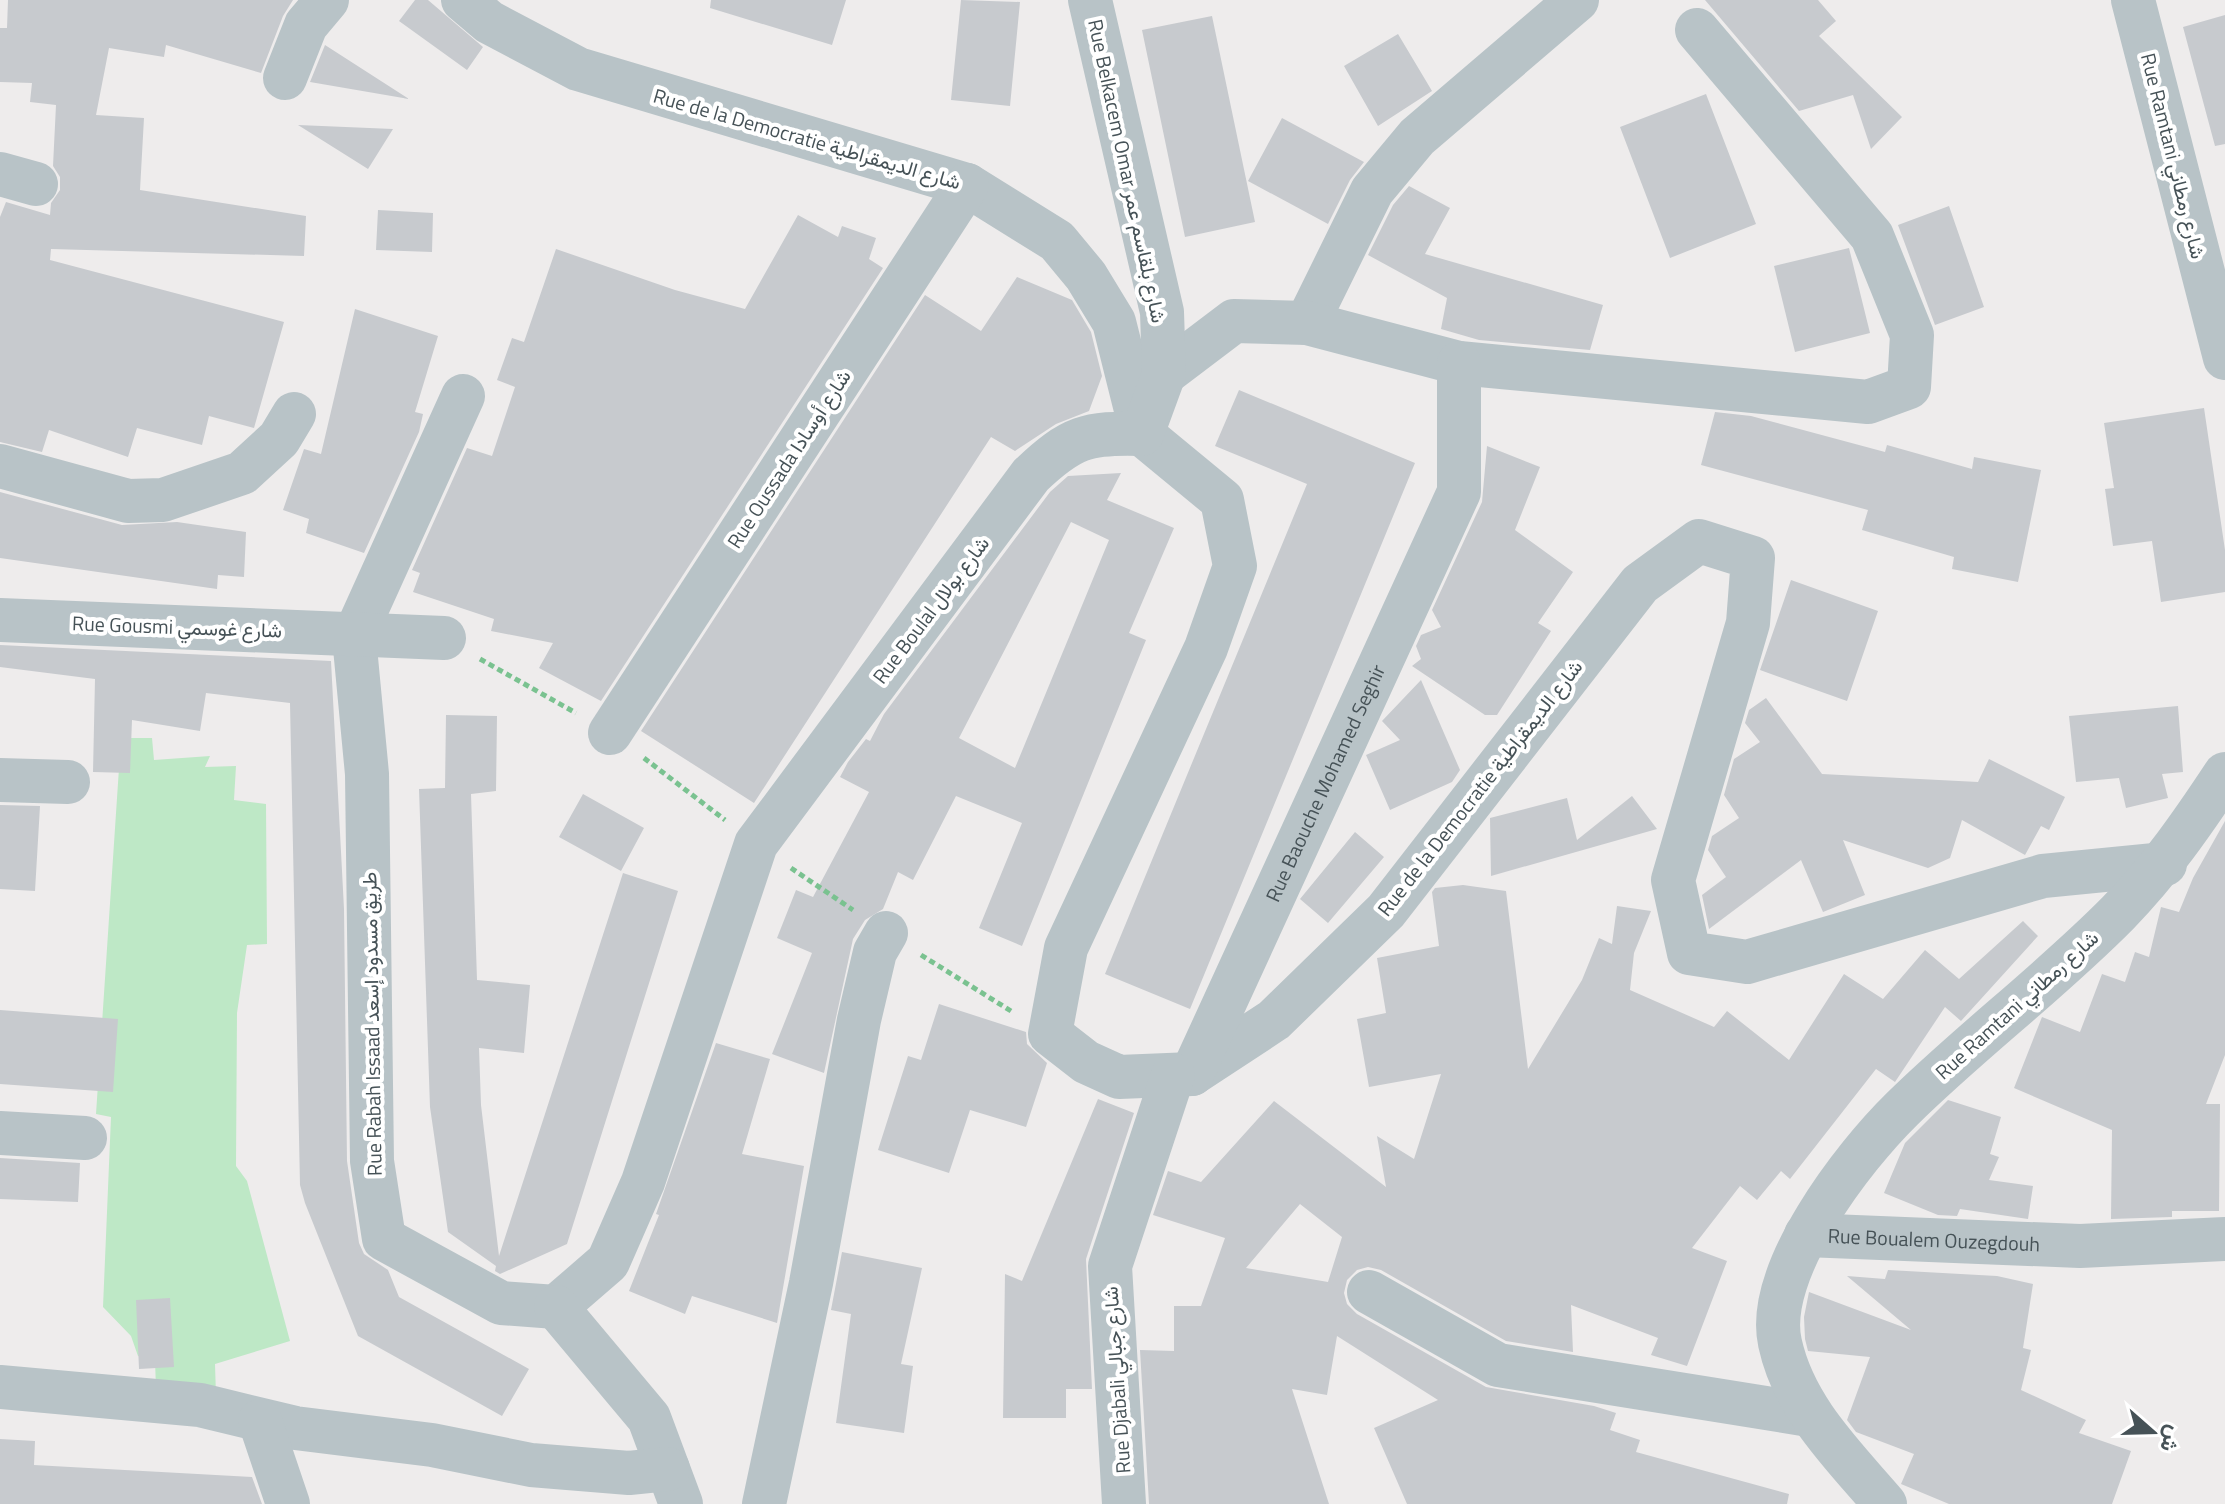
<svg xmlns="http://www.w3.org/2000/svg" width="2225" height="1504" font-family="'Titillium Web',Vazirmatn,sans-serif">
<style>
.green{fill:#bee8c6}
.building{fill:#c7cace;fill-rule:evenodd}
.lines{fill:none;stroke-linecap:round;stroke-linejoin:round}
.path{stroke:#7ac290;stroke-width:5;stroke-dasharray:6 4;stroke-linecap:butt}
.minor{stroke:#b8c3c7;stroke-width:44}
.labels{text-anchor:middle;stroke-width:8;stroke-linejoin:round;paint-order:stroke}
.street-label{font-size:20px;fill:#465257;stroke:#fff}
</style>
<rect width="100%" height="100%" fill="#eeecec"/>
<path class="green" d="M 121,738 L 152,738 L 154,760 L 210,756 L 205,767 L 236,766 L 234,800 L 266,804 L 267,944 L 247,945 L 237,1013 L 236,1166 L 247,1181 L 290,1341 L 215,1364 L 216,1396 L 156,1389 L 155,1360 L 138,1356 L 131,1336 L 103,1307 L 111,1117 L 96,1114 Z"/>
<path class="building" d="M 8,0 L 293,0 L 283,16 L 261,73 L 166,45 L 164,57 L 109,48 L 96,115 L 144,118 L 140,190 L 306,216 L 304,256 L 51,249 L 50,260 L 284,322 L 254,428 L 209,416 L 202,445 L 137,428 L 128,457 L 49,430 L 42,452 L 0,442 L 0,217 L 6,202 L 50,215 L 51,203 L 60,190 L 60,177 L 53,166 L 56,105 L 30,102 L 32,83 L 0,82 L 0,28 L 7,28 Z
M 415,0 L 428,0 L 483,47 L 467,70 L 399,21 Z
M 711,0 L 846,0 L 832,45 L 710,8 Z
M 961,0 L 1020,2 L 1010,106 L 951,100 Z
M 1705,0 L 1818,0 L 1836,21 L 1819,36 L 1902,117 L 1871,149 L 1853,95 L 1799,111 Z
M 2225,15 L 2225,144 L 2215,146 L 2183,27 Z
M 1212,16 L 1255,222 L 1185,237 L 1142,30 Z
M 1398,34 L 1432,91 L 1378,126 L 1344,66 Z
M 325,45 L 409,99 L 310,82 Z
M 1706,94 L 1756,224 L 1670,258 L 1620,127 Z
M 1282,118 L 1364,162 L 1350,180 L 1328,224 L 1248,181 Z
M 298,125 L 393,129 L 368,169 Z
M 1409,186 L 1450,208 L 1425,254 L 1603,305 L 1590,350 L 1479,340 L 1441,329 L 1447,298 L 1368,255 L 1393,205 Z
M 1949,206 L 1984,307 L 1935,325 L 1898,225 Z
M 378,210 L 433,213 L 432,252 L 376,250 Z
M 798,215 L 838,237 L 842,226 L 876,238 L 869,259 L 883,268 L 601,701 L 539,668 L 553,643 L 491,631 L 494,619 L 413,592 L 420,573 L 412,570 L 467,448 L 492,456 L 515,387 L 497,380 L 512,338 L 524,342 L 556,249 L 675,290 L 745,309 Z
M 1849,248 L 1870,333 L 1795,352 L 1774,266 Z
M 1017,277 L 1072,300 L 1091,332 L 1102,376 L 1089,411 L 1056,424 L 1015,451 L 991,437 L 754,803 L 641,731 L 925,295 L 981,331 Z
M 355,309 L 438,336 L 415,412 L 423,414 L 419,432 L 364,553 L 306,533 L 309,519 L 283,510 L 304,449 L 321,454 Z
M 1239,390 L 1415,463 L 1190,1009 L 1105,974 L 1307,484 L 1215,446 Z
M 2204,408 L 2225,550 L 2225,592 L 2161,602 L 2152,541 L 2113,546 L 2105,489 L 2114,488 L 2104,423 Z
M 1715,412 L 1751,416 L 1885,452 L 1887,445 L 1972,469 L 1974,457 L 2041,470 L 2018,582 L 1952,569 L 1954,557 L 1862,530 L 1868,510 L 1701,465 Z
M 1487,446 L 1540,467 L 1515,530 L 1573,572 L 1538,623 L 1551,631 L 1497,715 L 1485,715 L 1412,666 L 1421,659 L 1416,646 L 1421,635 L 1441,627 L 1432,610 L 1482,502 Z
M 1121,473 L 1107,500 L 1174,528 L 1129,633 L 1146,640 L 1022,946 L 979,928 L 1022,823 L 956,796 L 913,880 L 898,872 L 883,909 L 865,920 L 853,939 L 824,1073 L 772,1054 L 812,953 L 777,938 L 796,890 L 813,897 L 869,792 L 840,777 L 848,762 L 866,739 L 870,741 L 884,714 L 1050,492 L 1068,476 ZM 1071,522 L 1109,540 L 1015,768 L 959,738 Z
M 0,492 L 122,525 L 177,522 L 246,532 L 244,577 L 218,575 L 217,589 L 0,558 Z
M 1791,580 L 1878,611 L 1847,701 L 1760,670 Z
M 0,645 L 331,661 L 344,909 L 347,1161 L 359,1243 L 364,1254 L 388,1270 L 399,1297 L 529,1369 L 502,1416 L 358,1336 L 305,1203 L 300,1185 L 290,703 L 206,693 L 200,731 L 132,720 L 130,773 L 93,772 L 95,679 L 0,667 Z
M 1421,680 L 1460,770 L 1452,782 L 1390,810 L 1366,755 L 1400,740 L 1382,721 Z
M 1766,698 L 1822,774 L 1978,782 L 1989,759 L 2065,797 L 2049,830 L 2041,826 L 2025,855 L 1962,820 L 1950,858 L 1928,868 L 1843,840 L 1865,895 L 1823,912 L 1801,860 L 1709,929 L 1702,895 L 1726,877 L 1708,850 L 1712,836 L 1739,818 L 1724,795 L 1734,759 L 1760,742 L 1745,723 L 1749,710 Z
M 2178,706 L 2183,772 L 2162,774 L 2168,798 L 2126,808 L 2119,778 L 2076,782 L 2069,716 Z
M 446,715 L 497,716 L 496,791 L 471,794 L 477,980 L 530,985 L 524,1053 L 479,1048 L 481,1105 L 499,1256 L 623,873 L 678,891 L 567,1244 L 500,1274 L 495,1271 L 496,1266 L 448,1232 L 430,1107 L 419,789 L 445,788 Z
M 583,794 L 644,828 L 621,871 L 559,837 Z
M 1632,796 L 1657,829 L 1491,876 L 1490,818 L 1567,798 L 1577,840 Z
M 0,805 L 40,806 L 35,891 L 0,889 Z
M 2225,821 L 2225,1055 L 2206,1104 L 2220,1104 L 2219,1211 L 2172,1211 L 2172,1217 L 2111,1219 L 2112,1130 L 2014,1088 L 2042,1017 L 2080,1032 L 2102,974 L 2125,982 L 2135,952 L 2149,957 L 2161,907 L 2179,912 L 2193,878 Z
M 1355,832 L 1384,857 L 1328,923 L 1300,899 Z
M 1463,885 L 1506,891 L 1528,1069 L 1582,980 L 1599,938 L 1612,944 L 1617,906 L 1651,911 L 1634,953 L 1630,990 L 1714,1027 L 1727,1011 L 1789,1060 L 1844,974 L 1883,999 L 1925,950 L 1959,979 L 2023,921 L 2038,936 L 1961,1021 L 1945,1007 L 1895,1082 L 1876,1069 L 1790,1179 L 1781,1171 L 1757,1200 L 1740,1186 L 1692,1248 L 1727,1261 L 1687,1366 L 1651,1355 L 1658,1338 L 1571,1305 L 1573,1352 L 1506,1341 L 1381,1270 L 1368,1267 L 1357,1270 L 1347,1280 L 1344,1293 L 1347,1304 L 1357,1314 L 1486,1387 L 1594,1406 L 1616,1413 L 1610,1430 L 1640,1440 L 1636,1452 L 1789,1494 L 1787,1504 L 1407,1504 L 1374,1428 L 1438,1400 L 1337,1336 L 1327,1395 L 1292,1389 L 1329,1504 L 1149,1504 L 1140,1350 L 1174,1351 L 1174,1306 L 1201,1306 L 1225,1238 L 1153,1215 L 1168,1171 L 1201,1182 L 1274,1101 L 1386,1187 L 1377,1136 L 1414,1159 L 1441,1074 L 1369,1087 L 1357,1019 L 1386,1013 L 1377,958 L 1439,946 L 1432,892 L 1435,888 ZM 1300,1204 L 1342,1237 L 1328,1282 L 1246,1268 Z
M 939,1004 L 1026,1032 L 1027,1044 L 1047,1063 L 1026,1127 L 970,1110 L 949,1173 L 878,1150 L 908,1056 L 921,1060 Z
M 0,1010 L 118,1019 L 113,1092 L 0,1084 Z
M 716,1043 L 770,1059 L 742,1154 L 804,1166 L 777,1323 L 692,1296 L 685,1314 L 629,1291 L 659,1215 L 656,1214 Z
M 1098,1099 L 1134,1113 L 1086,1259 L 1092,1389 L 1066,1389 L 1066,1418 L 1003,1418 L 1005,1274 L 1022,1281 Z
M 1948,1100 L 2001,1117 L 1990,1154 L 1999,1157 L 1989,1180 L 2033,1186 L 2028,1219 L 1960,1209 L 1957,1216 L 1938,1215 L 1884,1193 L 1905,1143 Z
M 0,1158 L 80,1163 L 78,1202 L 0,1199 Z
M 842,1252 L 922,1268 L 901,1364 L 913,1366 L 904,1433 L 836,1423 L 851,1314 L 831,1310 Z
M 1888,1270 L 1997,1276 L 2033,1284 L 2023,1348 L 2031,1350 L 2021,1390 L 2086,1420 L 2079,1433 L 2131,1451 L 2112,1504 L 1949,1504 L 1901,1484 L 1914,1454 L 1856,1432 L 1847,1420 L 1870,1357 L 1808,1351 L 1805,1339 L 1804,1317 L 1809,1292 L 1911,1330 L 1847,1276 L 1885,1279 Z
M 170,1298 L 174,1367 L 139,1369 L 136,1300 Z
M 0,1439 L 35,1441 L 34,1465 L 252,1477 L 262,1504 L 0,1504 Z"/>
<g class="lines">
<path class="path" d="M 480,659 L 576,713
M 644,758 L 725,820
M 791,868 L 853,910
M 921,955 L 1011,1011"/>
<g class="minor">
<path d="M 463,0 L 489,22 L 578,69 L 967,185 L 1057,241 L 1086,276 L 1114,322 L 1142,434 L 1222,500 L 1235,566 L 1206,648 L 1066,948 L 1050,1034 L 1086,1062 L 1119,1077 L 1192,1074 L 1274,1020 L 1386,911 L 1640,584 L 1699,541 L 1753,558 L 1748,623 L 1673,880 L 1689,953 L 1747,962 L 2043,876 L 2165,864"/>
<path d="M 2133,0 L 2225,358"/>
<path d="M 285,78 L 306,25 L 327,0"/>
<path d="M 0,174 L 36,184"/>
<path d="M 1307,323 L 1372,191 L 1417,137 L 1577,0"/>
<path d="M 1164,374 L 1234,321 L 1307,323 L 1459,363 L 1868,402 L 1909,387 L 1912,335 L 1872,236 L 1697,30"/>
<path d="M 463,396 L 354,637 L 367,774 L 372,1161 L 384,1239 L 501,1303 L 556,1307 L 608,1262 L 643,1182 L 756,844 L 1031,475 C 1071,437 1087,432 1142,434 L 1164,374 L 1162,312 L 1090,0"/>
<path d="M 0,466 L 128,501 L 163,500 L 242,473 L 279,439 L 294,414"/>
<path d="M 0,620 L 444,638"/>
<path d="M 610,733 L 967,185"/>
<path d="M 0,780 L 68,782"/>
<path id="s1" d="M 1192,1074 L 1459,492 L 1459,363"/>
<path d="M 0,1133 L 85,1138"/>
<path id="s2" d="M 1806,1235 L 2080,1246 L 2225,1239"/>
<path d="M 1369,1292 L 1498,1365 L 1809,1415"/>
<path d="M 556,1307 L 649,1418 L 681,1504"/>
<path d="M 0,1387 L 200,1405 L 295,1428 L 432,1445 L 531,1465 L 629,1473 L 668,1469"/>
<path d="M 260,1421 L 288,1504"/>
<path d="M 764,1504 L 811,1283 L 859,1020 L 875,952 L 886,933"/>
<path d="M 1124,1504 L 1110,1266 L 1173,1075"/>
<path d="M 1885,1504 C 1843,1455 1794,1408 1780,1343 C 1764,1272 1853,1157 1902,1109 C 1971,1041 2050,982 2118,913 C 2160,870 2192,824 2225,774"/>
</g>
</g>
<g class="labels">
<g class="street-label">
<text transform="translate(807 139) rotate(16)" y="7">Rue de la Democratie شارع الديمقراطية</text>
<text transform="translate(2173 156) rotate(76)" y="7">Rue Ramtani شارع رمطاني</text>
<text transform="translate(1127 171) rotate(78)" y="7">Rue Belkacem Omar شارع بلقاسم عمر</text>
<text transform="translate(789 459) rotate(-57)" y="7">Rue Oussada شارع أوسادا</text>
<text transform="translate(931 610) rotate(-53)" y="7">Rue Boulal شارع بولال</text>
<text transform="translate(177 627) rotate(2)" y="7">Rue Gousmi شارع غوسمي</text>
<text dy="7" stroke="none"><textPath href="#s1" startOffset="320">Rue Baouche Mohamed Seghir</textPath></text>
<text transform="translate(1480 788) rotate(-52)" y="7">Rue de la Democratie شارع الديمقراطية</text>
<text transform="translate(2017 1005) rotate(-42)" y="7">Rue Ramtani شارع رمطاني</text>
<text transform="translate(372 1024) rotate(-91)" y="7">Rue Rabah Issaad طريق مسدود إسعد</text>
<text dy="7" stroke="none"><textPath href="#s2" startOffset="128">Rue Boualem Ouzegdouh</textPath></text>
<text transform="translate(1117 1380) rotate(-94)" y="7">Rue Djabali شارع جبالي</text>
</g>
</g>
<g transform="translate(2153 1432) rotate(110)" stroke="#ffffff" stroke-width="6" paint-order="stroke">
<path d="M0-6L14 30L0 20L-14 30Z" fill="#465257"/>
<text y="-12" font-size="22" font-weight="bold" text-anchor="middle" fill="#465257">ش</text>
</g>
</svg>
